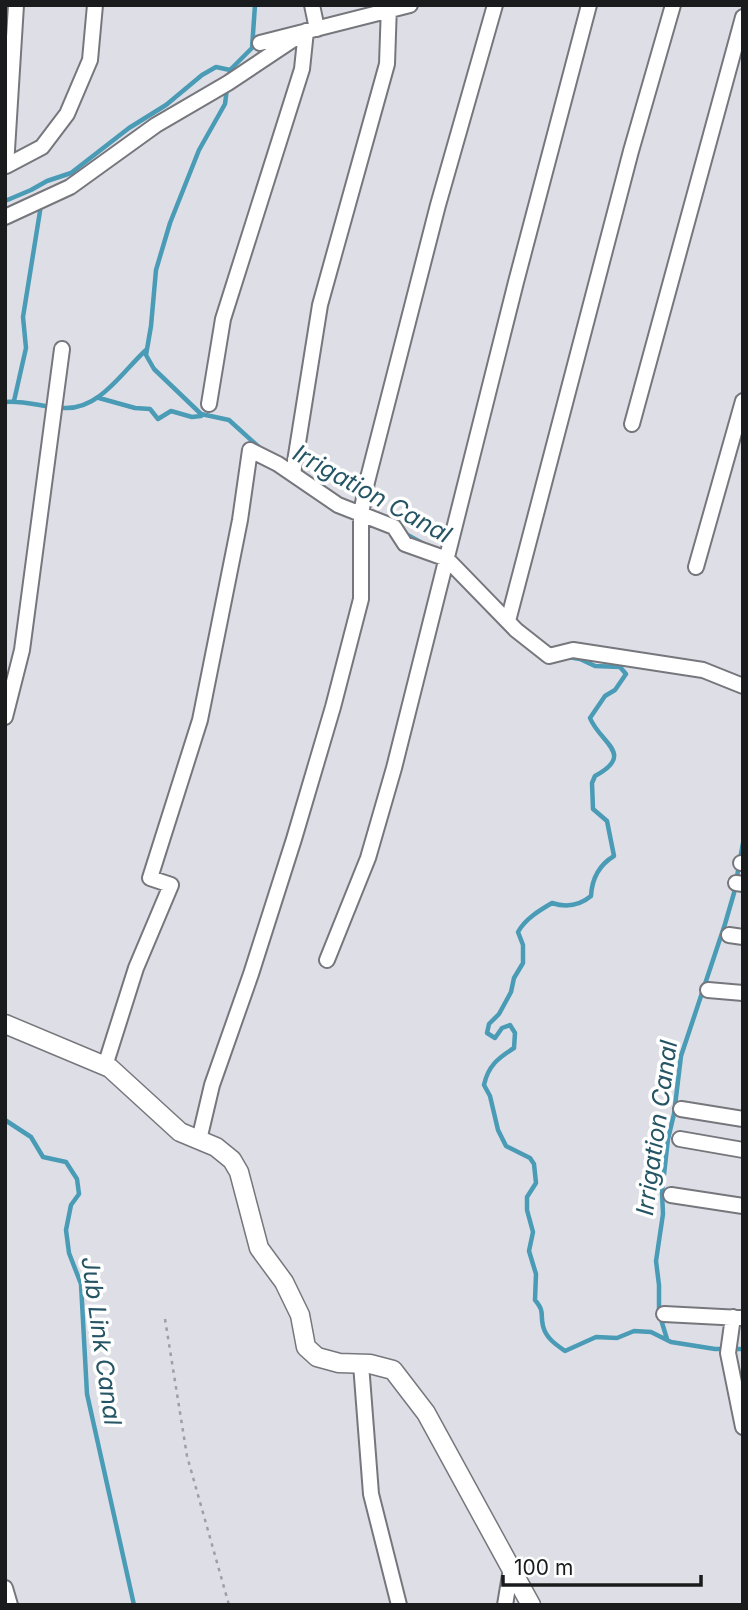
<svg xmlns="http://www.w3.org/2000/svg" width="748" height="1610" font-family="Inter,sans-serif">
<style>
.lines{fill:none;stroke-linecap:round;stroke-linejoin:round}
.stream{stroke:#4a9bb6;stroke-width:4.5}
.minor-casing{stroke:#76777d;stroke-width:18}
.tertiary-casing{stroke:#76777d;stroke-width:21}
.path{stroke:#9e9fa5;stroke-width:2.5;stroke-dasharray:3.5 5;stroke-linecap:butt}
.minor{stroke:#fff;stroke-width:14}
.tertiary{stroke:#fff;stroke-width:18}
.labels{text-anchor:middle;stroke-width:7;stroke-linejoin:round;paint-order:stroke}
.water-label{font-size:24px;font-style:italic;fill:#255565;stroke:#fff}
</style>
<rect width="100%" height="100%" fill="#dedfe6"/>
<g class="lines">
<path class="stream" d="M 230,70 L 252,48 L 255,5
M 227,88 L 225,104 L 199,150 L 170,223 L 156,270 L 151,326 L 146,355 L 154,369 L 201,414 L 229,420 L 261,449
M 5,201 L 31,190 L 47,181 L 71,173 L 129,128 L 166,105 L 202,75 L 216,67 L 230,70 L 229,76
M 99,398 L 135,408 L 150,409 L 158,419 L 171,411 L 192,417 L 201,416
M 14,401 L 26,348 L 23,317 L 41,205
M 5,402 C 26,400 44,408 65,408 C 100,409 122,372 146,350
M 404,533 L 424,544
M 568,657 L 580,659 L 595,666 L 620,667 L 626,674 L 615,690 L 605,696 L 590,718 C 600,743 636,754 595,776 L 592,783 L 593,809 L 607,821 L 614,856 C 599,865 592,878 591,896 C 579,906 567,908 552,903 C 540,910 525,919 518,932 L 523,945 L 523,963 L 514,978 L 511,992 L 499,1014 L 489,1024 L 487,1033 L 495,1038 L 502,1028 L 510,1025 L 515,1033 L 514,1048 C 498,1058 488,1066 484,1085 L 490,1096 L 498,1130 L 506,1146 L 530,1158 L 534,1164 L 536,1183 L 527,1197 L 527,1210 L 533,1232 L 529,1251 L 536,1274 L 535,1300 C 545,1312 540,1313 543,1326 C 546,1338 555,1344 565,1351 L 596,1337 L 617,1338 L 634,1331 L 651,1332 L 671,1342 L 715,1349 L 743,1349
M 5,1120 L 31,1137 L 43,1157 L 66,1162 L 77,1179 L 79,1194 L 71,1205 L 66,1230 L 69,1253 L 81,1284 L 87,1394 L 134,1605
M 667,1339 L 659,1313 L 659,1285 L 656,1261 L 663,1214 L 662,1192 L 668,1139 L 674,1114 L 681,1056 L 725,924 L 734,893 L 743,843"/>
<defs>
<path id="minor" d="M 16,5 L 6,166 L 42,147 L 67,114 L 90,60 L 95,5
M 312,5 L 317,29
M 260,43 L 410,5
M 5,217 L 70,187 L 156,125 L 228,83 L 306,31
M 209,404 L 223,319 L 302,69 L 306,31
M 632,424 L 743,17
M 293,474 L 320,305 L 387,64 L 389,5
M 696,567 L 743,401
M 508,621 L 631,151 L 673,5
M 5,717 L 22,650 L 62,349
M 741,863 L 743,863
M 736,883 L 743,884
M 729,935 L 743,937
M 327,960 L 368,858 L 394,768 L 516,282 L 589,5
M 708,990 L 743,993
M 105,1066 L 136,968 L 171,885 L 150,878 L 200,720 L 240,520 L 250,450 L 278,464 L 338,505 L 394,527 L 405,544 L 447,559 L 516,630 L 549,656 L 573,650 L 703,670 L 743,686
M 681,1109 L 743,1119
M 680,1139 L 743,1150
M 199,1140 L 212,1085 L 251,974 L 294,839 L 333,707 L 361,599 L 361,514 L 367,482 L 438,205 L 495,5
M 671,1195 L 743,1206
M 664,1314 L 741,1318
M 733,1317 L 728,1353 L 743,1427
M 361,1364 L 371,1494 L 399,1605
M 5,1588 L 10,1605
M 505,1605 L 511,1569"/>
<path id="tertiary" d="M 5,1024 L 110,1068 L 180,1132 L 216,1147 L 232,1160 L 239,1172 L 259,1248 L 284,1282 L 300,1315 L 306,1347 L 317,1357 L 339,1363 L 370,1364 L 393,1370 L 426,1413 L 531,1605"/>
</defs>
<use href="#minor" class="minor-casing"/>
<use href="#tertiary" class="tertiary-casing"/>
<path class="path" d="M 165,1319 L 187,1456 L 229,1605"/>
<use href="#minor" class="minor"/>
<use href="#tertiary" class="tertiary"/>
</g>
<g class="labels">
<g class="water-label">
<text transform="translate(372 494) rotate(29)" y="8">Irrigation Canal</text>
<text transform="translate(657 1128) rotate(-82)" y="8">Irrigation Canal</text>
<text transform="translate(101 1341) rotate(82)" y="8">Jub Link Canal</text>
</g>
</g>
<rect width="748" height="1610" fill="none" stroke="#1a1b1d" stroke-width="14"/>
<path d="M503 1575v10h198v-10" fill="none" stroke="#1a1b1d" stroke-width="3.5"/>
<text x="514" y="1575" font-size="21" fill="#1a1b1d" stroke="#ffffff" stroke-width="5" paint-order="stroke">100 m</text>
</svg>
